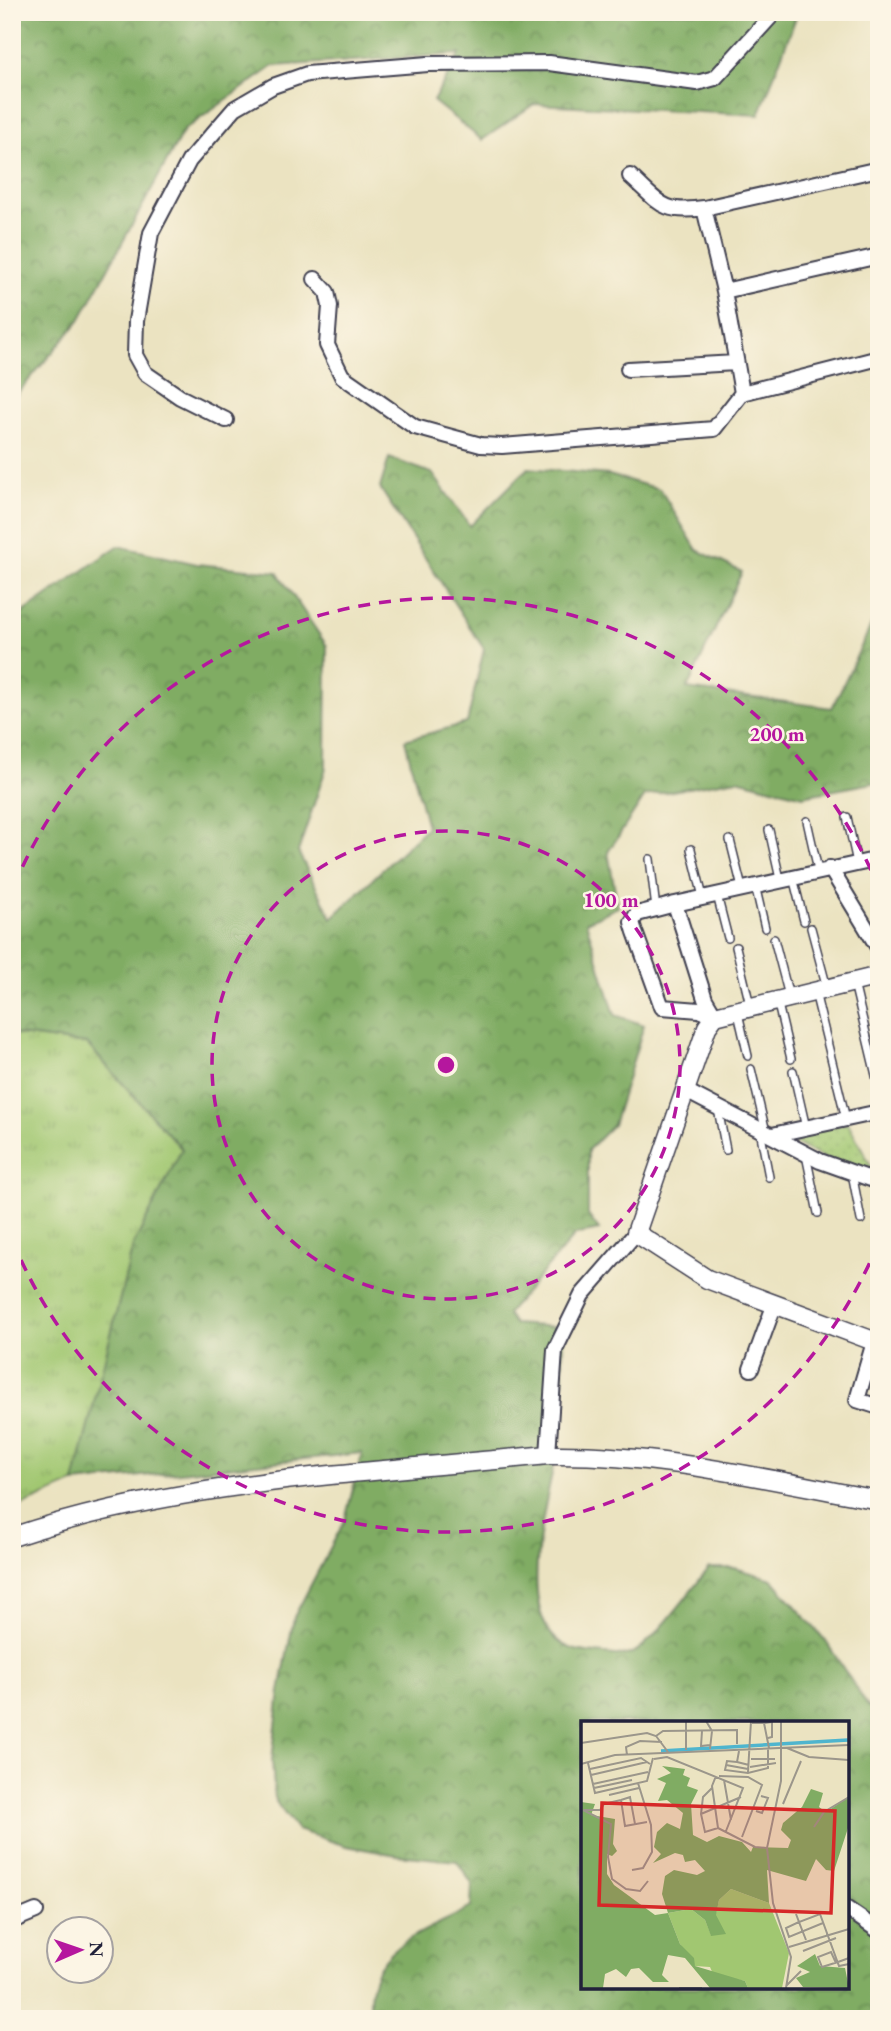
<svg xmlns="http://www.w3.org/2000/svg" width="891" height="2031" font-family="'EB Garamond',serif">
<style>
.grass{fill:url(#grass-tufts);stroke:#627456;stroke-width:2}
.forest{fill:url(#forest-crowns);stroke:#51674f;stroke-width:2;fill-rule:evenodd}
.park{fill:url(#park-dots);stroke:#627456;stroke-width:2}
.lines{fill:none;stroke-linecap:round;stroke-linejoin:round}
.service-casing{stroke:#403f4f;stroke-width:10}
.minor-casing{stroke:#403f4f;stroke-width:18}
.tertiary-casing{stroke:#403f4f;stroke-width:21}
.service{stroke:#fff;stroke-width:7}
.minor{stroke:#fff;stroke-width:14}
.tertiary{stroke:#fff;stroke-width:18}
.ring{fill:none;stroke:#b5179e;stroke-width:3.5;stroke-dasharray:12 9}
.inset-river{fill:none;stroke:#4fb5ce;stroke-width:3.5}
.inset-road{fill:none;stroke:#9b968b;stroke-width:2}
.view{fill:#d62828;fill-opacity:0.15;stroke:#d62828;stroke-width:3.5}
.inset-edge{fill:none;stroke:#22223b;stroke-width:3.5}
.centre{fill:#b5179e;stroke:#fcf5e5;stroke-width:3.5}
.ring-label{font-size:21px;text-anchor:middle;font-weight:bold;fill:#b5179e;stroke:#fcf5e5;stroke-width:5;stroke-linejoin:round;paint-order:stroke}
</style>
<defs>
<pattern id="grass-tufts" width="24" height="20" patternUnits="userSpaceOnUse" patternTransform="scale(1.75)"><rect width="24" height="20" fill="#a1c771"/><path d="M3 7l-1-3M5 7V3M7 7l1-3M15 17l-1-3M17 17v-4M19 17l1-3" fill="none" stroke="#8aab63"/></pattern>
<pattern id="forest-crowns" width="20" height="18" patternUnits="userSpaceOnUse" patternTransform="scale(1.75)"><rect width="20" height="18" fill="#80ac63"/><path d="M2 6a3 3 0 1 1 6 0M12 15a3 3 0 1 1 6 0" fill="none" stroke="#688c53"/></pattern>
<pattern id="park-dots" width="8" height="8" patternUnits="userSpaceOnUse" patternTransform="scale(1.75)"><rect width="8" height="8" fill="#a1c771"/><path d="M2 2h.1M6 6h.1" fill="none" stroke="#8aab63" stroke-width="1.8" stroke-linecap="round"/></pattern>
</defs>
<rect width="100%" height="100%" fill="#fcf5e5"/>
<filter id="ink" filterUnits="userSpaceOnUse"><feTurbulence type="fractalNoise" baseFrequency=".0143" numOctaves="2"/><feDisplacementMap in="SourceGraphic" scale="14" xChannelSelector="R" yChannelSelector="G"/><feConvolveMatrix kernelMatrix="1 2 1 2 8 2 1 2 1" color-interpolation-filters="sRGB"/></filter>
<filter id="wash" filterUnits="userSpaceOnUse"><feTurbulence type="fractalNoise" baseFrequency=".00686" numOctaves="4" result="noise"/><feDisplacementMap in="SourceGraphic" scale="28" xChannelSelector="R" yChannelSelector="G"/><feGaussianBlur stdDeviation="1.57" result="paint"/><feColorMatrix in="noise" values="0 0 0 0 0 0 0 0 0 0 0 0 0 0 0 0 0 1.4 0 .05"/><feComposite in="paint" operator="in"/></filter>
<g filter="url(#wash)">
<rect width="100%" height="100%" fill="#ebe3c1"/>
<path class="grass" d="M 12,1034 L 87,1044 L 182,1149 L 133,1246 L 74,1483 L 12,1510 Z"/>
<path class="forest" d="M 12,12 L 798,12 L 759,115 L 534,104 L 482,140 L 433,101 L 460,54 L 274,66 L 184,130 L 80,320 L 12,400 Z
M 389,458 L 432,473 L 470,526 L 528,468 L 609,475 L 660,489 L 697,550 L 742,572 L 687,689 L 832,708 L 879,609 L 879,782 L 803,796 L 737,779 L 645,796 L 608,852 L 618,907 L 586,922 L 615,1015 L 644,1025 L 613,1125 L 588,1150 L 588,1215 L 599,1230 L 575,1235 L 507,1314 L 514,1324 L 556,1327 L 563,1339 C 562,1367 564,1396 561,1424 C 557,1478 494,1643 587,1652 C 599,1653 619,1657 630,1654 C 650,1648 694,1586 709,1568 L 735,1568 L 772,1579 L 825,1640 L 867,1705 L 879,1714 L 879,2019 L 371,2019 C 361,1947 420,1936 471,1907 L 472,1884 L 457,1861 L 397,1855 L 346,1846 L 297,1830 L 275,1801 L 272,1760 L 280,1691 L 294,1617 L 345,1520 L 362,1453 L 74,1483 L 133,1246 L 182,1149 L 87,1044 L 12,1034 L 12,613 L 21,614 L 118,546 L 197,564 L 277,572 L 327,646 L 326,768 L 298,852 L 332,918 L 427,827 L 405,740 L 467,723 L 484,649 L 380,488 ZM 583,1723 L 847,1723 L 847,1987 L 583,1987 Z"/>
<path class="park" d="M 848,1123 L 876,1175 L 822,1157 L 794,1143 L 792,1134 Z"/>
</g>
<g filter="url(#ink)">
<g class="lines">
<defs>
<path id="service" d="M 847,817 L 857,863
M 807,821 L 818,870
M 769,830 L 780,879
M 730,840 L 742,888
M 691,849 L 703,897
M 650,859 L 656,909
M 871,861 L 879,873
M 793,877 L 804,921
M 755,885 L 765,928
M 717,895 L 728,938
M 811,928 L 827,988
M 774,939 L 789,996
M 736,947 L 750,1005
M 854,983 L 879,1088
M 815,992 L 846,1119
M 777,1000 L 791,1059
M 738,1013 L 748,1056
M 751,1069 L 766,1132
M 793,1071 L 806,1128
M 718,1109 L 726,1150
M 760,1130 L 769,1177
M 806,1155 L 818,1213
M 852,1173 L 861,1220"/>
<path id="minor" d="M 630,176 C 660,203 662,214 704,208
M 315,279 L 327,292 L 330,306 L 327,345 L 342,376 L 415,427 L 481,445 L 502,446 L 714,429 L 742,393 L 879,358
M 724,291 L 879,256
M 628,369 L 736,363
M 742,393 L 724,291 L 704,208 L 879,169
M 226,420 L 180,397 L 145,373 L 135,355 L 136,321 L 151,233 L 189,161 L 235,108 L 273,86 L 307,74 L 428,64 L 549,63 L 697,83 L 715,78 L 775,12
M 830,868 L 879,949
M 675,904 L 637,914 L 632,922 L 635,932 L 662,1007 L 699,1010 L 715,1016
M 715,1016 L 705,999 L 675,904 L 879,859
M 686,1091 L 820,1161 L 879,1182
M 772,1135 L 879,1112
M 874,1342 L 857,1400 L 879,1407
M 751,1369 L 774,1306
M 548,1455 L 555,1350 L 582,1295 L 636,1233
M 847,1909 L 879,1931
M 12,1921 L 36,1911"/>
<path id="tertiary" d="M 879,976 L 715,1016 L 707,1027 L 636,1233 L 707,1279 L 879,1343
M 12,1537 C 184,1479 369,1473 548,1455 C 660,1453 769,1480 879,1500"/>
</defs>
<use href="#service" class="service-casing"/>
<use href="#minor" class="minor-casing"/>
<use href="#tertiary" class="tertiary-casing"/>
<use href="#service" class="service"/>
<use href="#minor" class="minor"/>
<use href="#tertiary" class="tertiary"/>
</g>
</g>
<g class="ring">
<circle cx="446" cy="1065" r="234"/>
<path d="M878 1244A468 468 0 0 1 14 1244M14 886A468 468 0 0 1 878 886"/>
</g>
<g transform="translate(581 1721)">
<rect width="268" height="268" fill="#ebe3c1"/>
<path d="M 150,168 L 188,182 L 208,232 L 201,267 L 167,267 L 164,260 L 132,253 L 129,246 L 114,245 L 99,223 L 87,192 L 110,188 L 124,199 L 130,214 L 138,179 Z" fill="#a1c771"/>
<path d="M 81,45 L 104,48 L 102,54 L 109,57 L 106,65 L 117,69 L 110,83 L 112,114 L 126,121 L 138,115 L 161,121 L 170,131 L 172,126 L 207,127 L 210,119 L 200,109 L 202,102 L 221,86 L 230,68 L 242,72 L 238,86 L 245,91 L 268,76 L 268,104 L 253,150 L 245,149 L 235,138 L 225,160 L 186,149 L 188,182 L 150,168 L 138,179 L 135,194 L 145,213 L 130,215 L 124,199 L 110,188 L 87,192 L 99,223 L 113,237 L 114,245 L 164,260 L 167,267 L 129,267 L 104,237 L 87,234 L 81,254 L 88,261 L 72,261 L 58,247 L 50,248 L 45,256 L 35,248 L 24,253 L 22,267 L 0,267 L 0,81 L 14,83 L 10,94 L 34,98 L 32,123 L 36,130 L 31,135 L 26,133 L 26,153 L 33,164 L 74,194 L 87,192 L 81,173 L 84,155 L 93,149 L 116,154 L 124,150 L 114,139 L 104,141 L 102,134 L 94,132 L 72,142 L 80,133 L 73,126 L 76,111 L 86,102 L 99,108 L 102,92 L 86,79 L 77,80 L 85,62 L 76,58 L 90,52 ZM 234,233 L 239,245 L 264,247 L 268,267 L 222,266 L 215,257 L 229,251 L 216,245 Z" fill="#80ac63"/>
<path class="inset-river" d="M 80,30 L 267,19"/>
<path class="inset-road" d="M 105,0 L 105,29M 125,0 L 131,10 L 129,28M 200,0 L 200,60 L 186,127 L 192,182 L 210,236 L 205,267M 171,2 L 183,2 L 188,27M 184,2 L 191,1 L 191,16 L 187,17M 121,10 L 120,25 L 129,24M 75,15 L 82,10 L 156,9 L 156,23M 0,22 L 66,12 L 75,15 L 87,31M 206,27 L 228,36 L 268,39M 158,30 L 156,41 L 168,44M 46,34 L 45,26 L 59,20 L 81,21M 73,38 L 86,36 L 162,67 L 145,110M 170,38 L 194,38M 156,41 L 146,40 L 144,49 L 167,52 L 187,47 L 187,27M 7,42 L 14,72 L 66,60 L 72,37M 0,43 L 34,34 L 268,24M 145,44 L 167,48M 169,46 L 195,42M 9,48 L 60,37 L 69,43M 167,51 L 170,0M 10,54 L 66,41M 135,55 L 131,65 L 137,107 L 174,126 L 186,127M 138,55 L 167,56 L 181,64 L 161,116M 143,59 L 150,99M 12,63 L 67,51M 13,67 L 51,59M 131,67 L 122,76 L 120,93 L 124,111 L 137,107M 28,74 L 58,67M 40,79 L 49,76 L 54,103M 202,83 L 220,40M 2,89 L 30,103 L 27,136 L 31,158 L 45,168 L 59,170 L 67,160M 3,89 L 19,89 L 23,83 L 40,79 L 44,105 L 66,101M 175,90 L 181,92 L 187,77 L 180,75M 120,93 L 160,76M 233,106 L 243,91 L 268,76M 51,149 L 62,147 L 71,131 L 70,104 L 57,62M 215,193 L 218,201 L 205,207 L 208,216 L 242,202M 225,219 L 218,201 L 239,193 L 258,245 L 268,243M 208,226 L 268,208M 222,230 L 255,217M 255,242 L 250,231 L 237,236 L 241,246 L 257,241 L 268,237M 205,265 L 220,250M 98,267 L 121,267"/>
<path class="view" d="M 21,82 L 254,90 L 250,192 L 18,184 Z"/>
<rect width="268" height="268" class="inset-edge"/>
</g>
<circle cx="446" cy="1065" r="10" class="centre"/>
<g class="ring-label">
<text x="777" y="741">200 m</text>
<text x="611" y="907">100 m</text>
</g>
<rect width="891" height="2031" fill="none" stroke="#fcf5e5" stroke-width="42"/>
<g transform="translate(80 1950) rotate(88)"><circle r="33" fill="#fcf5e5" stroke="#a5a1a1" stroke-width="2"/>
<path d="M0-5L12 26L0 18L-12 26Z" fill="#b5179e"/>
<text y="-10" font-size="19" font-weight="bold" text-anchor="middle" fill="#22223b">N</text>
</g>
</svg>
